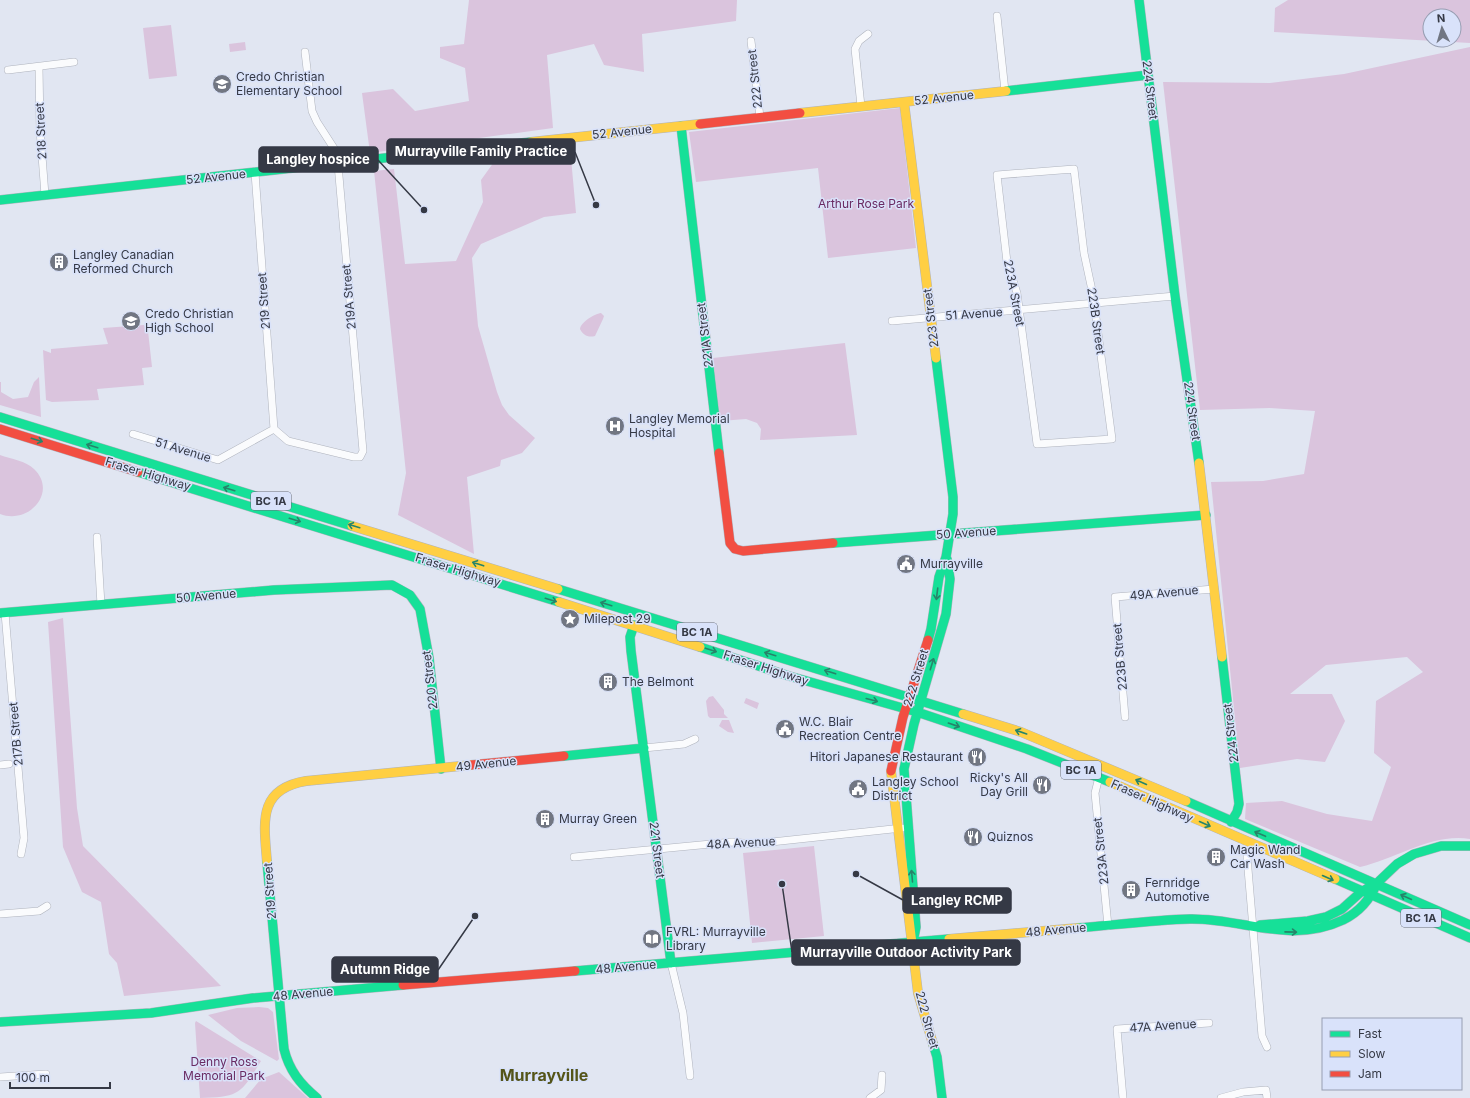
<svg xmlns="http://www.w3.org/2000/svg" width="1470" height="1098" font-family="Inter,sans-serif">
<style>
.green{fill:#dac4dd;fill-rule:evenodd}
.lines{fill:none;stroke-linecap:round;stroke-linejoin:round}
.street-casing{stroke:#afb3bd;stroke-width:8}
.fast-casing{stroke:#afb3bd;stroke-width:10}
.slow-casing{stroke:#afb3bd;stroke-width:10}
.jam-casing{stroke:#afb3bd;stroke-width:10}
.street{stroke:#fafbfd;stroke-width:7}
.fast{stroke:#16e098;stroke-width:9}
.slow{stroke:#ffcf43;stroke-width:9}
.jam{stroke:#f24e42;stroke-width:9}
.oneway{stroke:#27846a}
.labels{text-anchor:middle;stroke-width:3;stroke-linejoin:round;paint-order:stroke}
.shield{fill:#d9e2fa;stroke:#666c7b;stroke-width:1}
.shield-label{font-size:11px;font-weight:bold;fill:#353945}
.poi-label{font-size:12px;fill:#353945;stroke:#d9e2fa;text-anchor:start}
.street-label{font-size:12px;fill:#353945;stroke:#d9e2fa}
.park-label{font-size:12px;fill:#6a2a62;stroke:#d9e2fa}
.district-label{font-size:16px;font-weight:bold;fill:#545419;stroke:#d9e2fa}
.leader{fill:none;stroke:#353945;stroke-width:1.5}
.callout-dot{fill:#353945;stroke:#d9e2fa;stroke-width:1.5}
.callout{fill:#353945;stroke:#353945;stroke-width:1.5}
.callout-label{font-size:13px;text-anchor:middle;font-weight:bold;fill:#fff}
</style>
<rect width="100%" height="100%" fill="#e1e6f2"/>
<path class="green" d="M 469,0 L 737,0 L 736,21 L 642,34 L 644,72 L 604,65 L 594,44 L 547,55 L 553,128 L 370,153 L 362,93 L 393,89 L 415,111 L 469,101 L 465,68 L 440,58 L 440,47 L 464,44 Z
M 1288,0 L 1470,0 L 1470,43 L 1274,32 L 1275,8 ZM 1430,16 L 1454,16 L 1454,40 L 1430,40 Z
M 171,25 L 177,76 L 149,79 L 143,28 Z
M 245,42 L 246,50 L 230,52 L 229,44 Z
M 1470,47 L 1470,839 C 1431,833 1397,859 1360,867 L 1245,819 L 1246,803 L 1282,801 L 1327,814 L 1372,821 L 1391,767 L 1374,753 L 1376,701 L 1423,672 L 1407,657 L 1326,665 L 1290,694 L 1332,694 L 1345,721 L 1325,762 L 1297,759 L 1240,768 L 1211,482 L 1263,481 L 1304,474 L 1315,411 L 1270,408 L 1200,410 L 1163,82 L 1270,83 L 1344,74 Z
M 900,108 L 916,248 L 828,258 L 818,168 L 696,182 L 689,132 Z
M 570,147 L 576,213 L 544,217 L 481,244 L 472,258 L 478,326 L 497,392 L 502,405 L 509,415 L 535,438 L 522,453 L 501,460 L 500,466 L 467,477 L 474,554 L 398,515 L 406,473 L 374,171 L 394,169 L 405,264 L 456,261 L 483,202 L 481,180 L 499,155 Z
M 601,313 L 604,316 L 603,319 L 595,336 C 588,338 583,335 580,329 C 581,322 594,314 601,313 Z
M 144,325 L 148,331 L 152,367 L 142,368 L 144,385 L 97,389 L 99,400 L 52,402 L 46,400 L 43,350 L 51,353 L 51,349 L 108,344 L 103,328 Z
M 845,343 L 857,435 L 760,440 L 761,429 L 757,423 L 746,419 L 720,421 L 713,358 Z
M 39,377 L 41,417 L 0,405 L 0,382 L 1,382 L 1,392 L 13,399 L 28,397 L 34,382 Z
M 0,455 C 11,459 26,461 34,469 C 58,492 29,525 0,514 Z
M 63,618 L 77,808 L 83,846 L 221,986 L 124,996 L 117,963 L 109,954 L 101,902 L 82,892 L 63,847 L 48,622 Z
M 713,696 L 724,710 L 724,714 L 728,718 L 710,718 L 708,716 L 706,701 L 709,697 Z
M 746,698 L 759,703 L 757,709 L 744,703 Z
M 722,720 L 729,720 L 734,733 L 728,732 L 719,726 Z
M 814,846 L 824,936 L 752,943 L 743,853 Z
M 259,1007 L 268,1008 L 273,1012 L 279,1059 L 277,1061 L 241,1041 L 208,1015 L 237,1008 Z
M 196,1021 L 261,1061 C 241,1094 239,1097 200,1098 L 195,1023 Z
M 279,1072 L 308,1098 L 245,1098 L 261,1079 Z"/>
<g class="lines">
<defs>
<path id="street" d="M 997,16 L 1005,91
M 751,41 L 760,117
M 39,67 L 40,130 L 45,195
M 8,70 L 74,62
M 861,106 L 855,49 L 859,41 L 868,34
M 1074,169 L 1084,253 L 1093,295 L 1112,439 L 1037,444 L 1017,293 L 1007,262 L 997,175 Z
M 255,173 L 274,429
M 892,321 L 1175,296
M 274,429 L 288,441 L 354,457 L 360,457 L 363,451 L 337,153 L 317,122 L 312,111 L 305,52
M 133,434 L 218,460 L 274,429
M 97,537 L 101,605
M 5,613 L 24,838 L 21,854
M 1125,717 L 1115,597 L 1214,589
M 644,748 L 684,744 L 695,739
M 0,765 L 9,764
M 1099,777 L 1095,793 L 1108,926
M 574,857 L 732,842 L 753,844 L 902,828
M 1247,857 L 1262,1036 L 1267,1047
M 0,914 L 39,911 L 47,906
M 671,963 L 683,1013 L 690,1076
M 0,1077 L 46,1074
M 870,1098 L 881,1090 L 882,1075
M 1123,1098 L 1117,1029 L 1209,1023
M 1221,1098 L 1243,1092 L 1266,1090 L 1267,1098"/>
<path id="fast" d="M 1139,0 L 1175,296 L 1199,463
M 1006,91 L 1148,75
M 681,126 L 719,453
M 0,200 L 531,142
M 0,417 L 352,526
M 138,472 L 559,602
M 833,543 L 1206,515
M 558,589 L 963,714
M 0,613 L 274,590 L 392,585 L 410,595 L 420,609 L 429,658 L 441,769
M 634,625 L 630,637 L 631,651 L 671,963
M 928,640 L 931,629 L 939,577 L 946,557 L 953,514 L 953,497 L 936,358
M 700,647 L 789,676 L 917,712 L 1027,749 L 1110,782
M 1222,657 L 1239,804 L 1237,812 L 1231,822
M 564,756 L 644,748
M 1186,801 L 1470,925
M 267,862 L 284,1049 C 289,1070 300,1084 317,1098
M 1335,879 L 1470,938
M 1260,925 L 1308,921 L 1326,917 L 1342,909 L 1361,892 L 1377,883 L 1397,864 L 1414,854 L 1441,846 L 1470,846
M 1078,928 C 1115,925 1153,920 1190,919 C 1244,918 1290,945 1343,920 C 1359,912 1370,900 1377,883
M 913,942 L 916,927 L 904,769 L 914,724 L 946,614 L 950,579 L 947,559
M 575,971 L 949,939
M 0,1022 L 151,1013 L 253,998 L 403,985
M 933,1044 L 937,1057 L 942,1098"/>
<path id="slow" d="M 904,102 L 936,358
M 800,113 L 1006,91
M 531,142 L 700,124
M 1199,463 L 1222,657
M 352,526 L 558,589
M 559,602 L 700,647
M 963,714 L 1021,732 L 1186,801
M 891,771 L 918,993 L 933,1044
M 1110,782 L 1335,879
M 267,862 C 264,823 257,789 306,781 L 471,765
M 949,939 L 1078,928"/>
<path id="jam" d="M 700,124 L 800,113
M 0,429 L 138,472
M 719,453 L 730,543 L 735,549 L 743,551 L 833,543
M 471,765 L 564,756
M 891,771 L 903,717 L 928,640
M 403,985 L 575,971"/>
</defs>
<use href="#street" class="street-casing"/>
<use href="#fast" class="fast-casing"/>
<use href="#slow" class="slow-casing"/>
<use href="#jam" class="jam-casing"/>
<use href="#street" class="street"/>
<use href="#fast" class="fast"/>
<use href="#slow" class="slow"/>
<use href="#jam" class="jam"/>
</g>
<defs><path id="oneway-shaft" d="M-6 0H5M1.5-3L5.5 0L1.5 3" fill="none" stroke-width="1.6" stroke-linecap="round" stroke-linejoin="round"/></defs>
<g class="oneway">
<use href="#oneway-shaft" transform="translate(37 440) rotate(17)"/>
<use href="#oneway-shaft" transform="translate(92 446) rotate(-163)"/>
<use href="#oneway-shaft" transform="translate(229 489) rotate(-163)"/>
<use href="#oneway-shaft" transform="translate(295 520) rotate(17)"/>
<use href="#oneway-shaft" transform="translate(354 526) rotate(-163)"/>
<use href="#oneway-shaft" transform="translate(478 564) rotate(-162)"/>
<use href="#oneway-shaft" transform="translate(937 594) rotate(97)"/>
<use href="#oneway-shaft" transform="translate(551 600) rotate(17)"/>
<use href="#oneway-shaft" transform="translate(606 604) rotate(-163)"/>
<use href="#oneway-shaft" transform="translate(711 650) rotate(18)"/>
<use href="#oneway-shaft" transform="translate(770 654) rotate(-163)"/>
<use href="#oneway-shaft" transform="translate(932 664) rotate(-73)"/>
<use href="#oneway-shaft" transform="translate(830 672) rotate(-162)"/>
<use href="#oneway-shaft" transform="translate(872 700) rotate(15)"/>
<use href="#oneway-shaft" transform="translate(954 725) rotate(19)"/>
<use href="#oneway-shaft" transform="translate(1021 732) rotate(-161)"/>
<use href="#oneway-shaft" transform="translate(1141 782) rotate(-156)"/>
<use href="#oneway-shaft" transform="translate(1205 824) rotate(24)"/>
<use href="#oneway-shaft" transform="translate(1260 834) rotate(-157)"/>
<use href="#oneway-shaft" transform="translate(912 876) rotate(-95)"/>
<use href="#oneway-shaft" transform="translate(1328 878) rotate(24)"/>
<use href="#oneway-shaft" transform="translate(1406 897) rotate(-156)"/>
<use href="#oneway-shaft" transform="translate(1291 932) rotate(1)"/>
</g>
<defs>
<symbol id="school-disc" viewBox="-11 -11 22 22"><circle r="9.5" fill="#717682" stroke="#d9e2fa"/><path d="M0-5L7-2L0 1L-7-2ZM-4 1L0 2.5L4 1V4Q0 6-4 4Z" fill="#fff"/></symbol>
<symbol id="building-disc" viewBox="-11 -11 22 22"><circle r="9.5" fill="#717682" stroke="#d9e2fa"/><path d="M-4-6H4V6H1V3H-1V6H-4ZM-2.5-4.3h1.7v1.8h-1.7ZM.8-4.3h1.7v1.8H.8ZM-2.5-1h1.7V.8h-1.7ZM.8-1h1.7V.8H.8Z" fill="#fff"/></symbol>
<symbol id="hospital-disc" viewBox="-11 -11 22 22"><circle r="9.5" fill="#717682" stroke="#d9e2fa"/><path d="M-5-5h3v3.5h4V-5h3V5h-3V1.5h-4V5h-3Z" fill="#fff"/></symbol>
<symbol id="civic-disc" viewBox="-11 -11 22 22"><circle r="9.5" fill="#717682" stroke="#d9e2fa"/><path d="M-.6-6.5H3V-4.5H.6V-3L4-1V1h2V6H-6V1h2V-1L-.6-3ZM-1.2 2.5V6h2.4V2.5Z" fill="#fff"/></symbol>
<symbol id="sight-disc" viewBox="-11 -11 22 22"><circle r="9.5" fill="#717682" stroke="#d9e2fa"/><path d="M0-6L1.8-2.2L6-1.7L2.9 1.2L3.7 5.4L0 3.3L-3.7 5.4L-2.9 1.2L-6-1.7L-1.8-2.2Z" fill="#fff"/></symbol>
<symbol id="restaurant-disc" viewBox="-11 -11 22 22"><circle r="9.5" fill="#717682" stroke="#d9e2fa"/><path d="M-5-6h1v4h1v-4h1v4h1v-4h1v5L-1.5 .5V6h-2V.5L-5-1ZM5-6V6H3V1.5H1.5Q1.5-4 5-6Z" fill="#fff"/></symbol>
<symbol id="library-disc" viewBox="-11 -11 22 22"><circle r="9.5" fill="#717682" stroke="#d9e2fa"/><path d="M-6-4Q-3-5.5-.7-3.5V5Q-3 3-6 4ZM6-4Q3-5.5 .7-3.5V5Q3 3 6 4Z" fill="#fff"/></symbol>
</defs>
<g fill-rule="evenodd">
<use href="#school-disc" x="211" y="73" width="22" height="22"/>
<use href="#building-disc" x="48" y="251" width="22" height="22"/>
<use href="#school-disc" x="120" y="310" width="22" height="22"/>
<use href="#hospital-disc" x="604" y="415" width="22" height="22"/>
<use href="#civic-disc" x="895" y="553" width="22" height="22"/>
<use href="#sight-disc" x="559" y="608" width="22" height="22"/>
<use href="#building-disc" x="597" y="671" width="22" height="22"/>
<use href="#civic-disc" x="774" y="718" width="22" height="22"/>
<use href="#restaurant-disc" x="966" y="746" width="22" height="22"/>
<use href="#restaurant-disc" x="1031" y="774" width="22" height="22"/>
<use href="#civic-disc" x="847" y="778" width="22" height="22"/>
<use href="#building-disc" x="534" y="808" width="22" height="22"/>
<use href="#restaurant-disc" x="962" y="826" width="22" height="22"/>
<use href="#building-disc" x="1205" y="846" width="22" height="22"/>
<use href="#building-disc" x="1120" y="879" width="22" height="22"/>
<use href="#library-disc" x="641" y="928" width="22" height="22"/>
</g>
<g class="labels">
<g class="shield">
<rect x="251" y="492" width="40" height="18" rx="3"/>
<rect x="677" y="623" width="40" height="18" rx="3"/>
<rect x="1061" y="761" width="40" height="18" rx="3"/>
<rect x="1401" y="909" width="40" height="18" rx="3"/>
</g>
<g class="shield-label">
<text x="271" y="505">BC 1A</text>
<text x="697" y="636">BC 1A</text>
<text x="1081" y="774">BC 1A</text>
<text x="1421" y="922">BC 1A</text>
</g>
<g class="poi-label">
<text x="236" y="81">Credo Christian<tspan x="236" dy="14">Elementary School</tspan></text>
<text x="73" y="259">Langley Canadian<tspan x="73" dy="14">Reformed Church</tspan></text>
<text x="145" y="318">Credo Christian<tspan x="145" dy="14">High School</tspan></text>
<text x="629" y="423">Langley Memorial<tspan x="629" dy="14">Hospital</tspan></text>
<text x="920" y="568">Murrayville</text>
<text x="584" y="623">Milepost 29</text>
<text x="622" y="686">The Belmont</text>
<text x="799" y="726">W.C. Blair<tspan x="799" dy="14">Recreation Centre</tspan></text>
<text x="963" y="761" text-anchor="end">Hitori Japanese Restaurant</text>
<text x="1028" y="782" text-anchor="end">Ricky's All<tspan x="1028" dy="14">Day Grill</tspan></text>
<text x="872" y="786">Langley School<tspan x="872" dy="14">District</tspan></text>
<text x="559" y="823">Murray Green</text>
<text x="987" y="841">Quiznos</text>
<text x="1230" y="854">Magic Wand<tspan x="1230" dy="14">Car Wash</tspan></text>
<text x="1145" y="887">Fernridge<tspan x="1145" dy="14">Automotive</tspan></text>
<text x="666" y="936">FVRL: Murrayville<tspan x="666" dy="14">Library</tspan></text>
</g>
<g class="street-label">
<text transform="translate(755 79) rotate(-96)" y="4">222 Street</text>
<text transform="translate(1150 90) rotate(83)" y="4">224 Street</text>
<text transform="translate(944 98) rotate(-6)" y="4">52 Avenue</text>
<text transform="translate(41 131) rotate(-93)" y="4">218 Street</text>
<text transform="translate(622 132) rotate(-6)" y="4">52 Avenue</text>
<text transform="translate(216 177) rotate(-6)" y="4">52 Avenue</text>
<text transform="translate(1014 293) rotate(79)" y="4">223A Street</text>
<text transform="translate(349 297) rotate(-95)" y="4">219A Street</text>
<text transform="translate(264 301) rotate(-94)" y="4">219 Street</text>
<text transform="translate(974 314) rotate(-4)" y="4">51 Avenue</text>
<text transform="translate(931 318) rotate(-97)" y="4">223 Street</text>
<text transform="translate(1096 321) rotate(82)" y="4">223B Street</text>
<text transform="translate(705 335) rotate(-97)" y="4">221A Street</text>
<text transform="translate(1192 411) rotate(82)" y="4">224 Street</text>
<text transform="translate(183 450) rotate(17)" y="4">51 Avenue</text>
<text transform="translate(148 474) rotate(17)" y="4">Fraser Highway</text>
<text transform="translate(966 533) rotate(-4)" y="4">50 Avenue</text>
<text transform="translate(458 570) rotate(17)" y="4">Fraser Highway</text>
<text transform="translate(1164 593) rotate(-5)" y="4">49A Avenue</text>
<text transform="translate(206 596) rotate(-5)" y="4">50 Avenue</text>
<text transform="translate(1120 657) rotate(-95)" y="4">223B Street</text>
<text transform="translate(766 668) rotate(18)" y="4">Fraser Highway</text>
<text transform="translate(916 678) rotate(-73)" y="4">222 Street</text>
<text transform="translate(430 680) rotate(-97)" y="4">220 Street</text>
<text transform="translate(1231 733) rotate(-97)" y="4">224 Street</text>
<text transform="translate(16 734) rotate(-95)" y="4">217B Street</text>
<text transform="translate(486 764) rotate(-6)" y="4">49 Avenue</text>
<text transform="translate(1152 801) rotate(24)" y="4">Fraser Highway</text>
<text transform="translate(741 843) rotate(-3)" y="4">48A Avenue</text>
<text transform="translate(657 850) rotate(83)" y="4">221 Street</text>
<text transform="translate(1101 851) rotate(-96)" y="4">223A Street</text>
<text transform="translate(270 891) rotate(-94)" y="4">219 Street</text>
<text transform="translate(1056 930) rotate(-5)" y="4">48 Avenue</text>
<text transform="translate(626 967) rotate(-5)" y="4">48 Avenue</text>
<text transform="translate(303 994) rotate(-5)" y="4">48 Avenue</text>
<text transform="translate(927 1020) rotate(75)" y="4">222 Street</text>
<text transform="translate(1163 1026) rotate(-4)" y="4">47A Avenue</text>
</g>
<g class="park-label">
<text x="866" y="208">Arthur Rose Park</text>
<text x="224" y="1066">Denny Ross<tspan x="224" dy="14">Memorial Park</tspan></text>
</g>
<g class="district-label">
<text x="544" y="1081">Murrayville</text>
</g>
</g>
<path class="leader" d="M596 205L575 152M424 210L378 160M856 874L903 900M782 884L792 952M475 916L438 970"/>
<g class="callout-dot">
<circle cx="596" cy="205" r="4"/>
<circle cx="424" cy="210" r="4"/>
<circle cx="856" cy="874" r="4"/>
<circle cx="782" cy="884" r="4"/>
<circle cx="475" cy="916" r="4"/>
</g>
<g class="callout">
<rect x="387" y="139" width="188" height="25" rx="4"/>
<rect x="259" y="147" width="119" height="25" rx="4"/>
<rect x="903" y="888" width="108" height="25" rx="4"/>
<rect x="792" y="940" width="228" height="25" rx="4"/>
<rect x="332" y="957" width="106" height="25" rx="4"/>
</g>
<g class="callout-label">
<text x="481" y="156">Murrayville Family Practice</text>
<text x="318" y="164">Langley hospice</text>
<text x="957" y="905">Langley RCMP</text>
<text x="906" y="957">Murrayville Outdoor Activity Park</text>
<text x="385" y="974">Autumn Ridge</text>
</g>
<rect x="1322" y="1018" width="140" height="72" fill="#d9e2fa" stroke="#979eb2"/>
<rect x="1330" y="1031" width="20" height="6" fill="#16e098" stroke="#979eb2"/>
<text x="1358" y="1038" font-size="12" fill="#353945">Fast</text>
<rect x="1330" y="1051" width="20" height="6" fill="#ffcf43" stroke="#979eb2"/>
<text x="1358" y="1058" font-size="12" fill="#353945">Slow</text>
<rect x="1330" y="1071" width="20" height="6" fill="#f24e42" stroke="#979eb2"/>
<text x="1358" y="1078" font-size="12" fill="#353945">Jam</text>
<g transform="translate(1442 28) rotate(355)"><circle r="19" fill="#d9e2fa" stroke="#979eb2"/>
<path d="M0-3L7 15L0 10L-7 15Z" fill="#717682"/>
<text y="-6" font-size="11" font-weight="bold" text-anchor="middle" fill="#353945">N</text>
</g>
<path d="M10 1082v6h100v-6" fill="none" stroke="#353945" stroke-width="2"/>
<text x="16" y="1082" font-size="12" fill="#353945" stroke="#d9e2fa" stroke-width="3" paint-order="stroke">100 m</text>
</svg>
